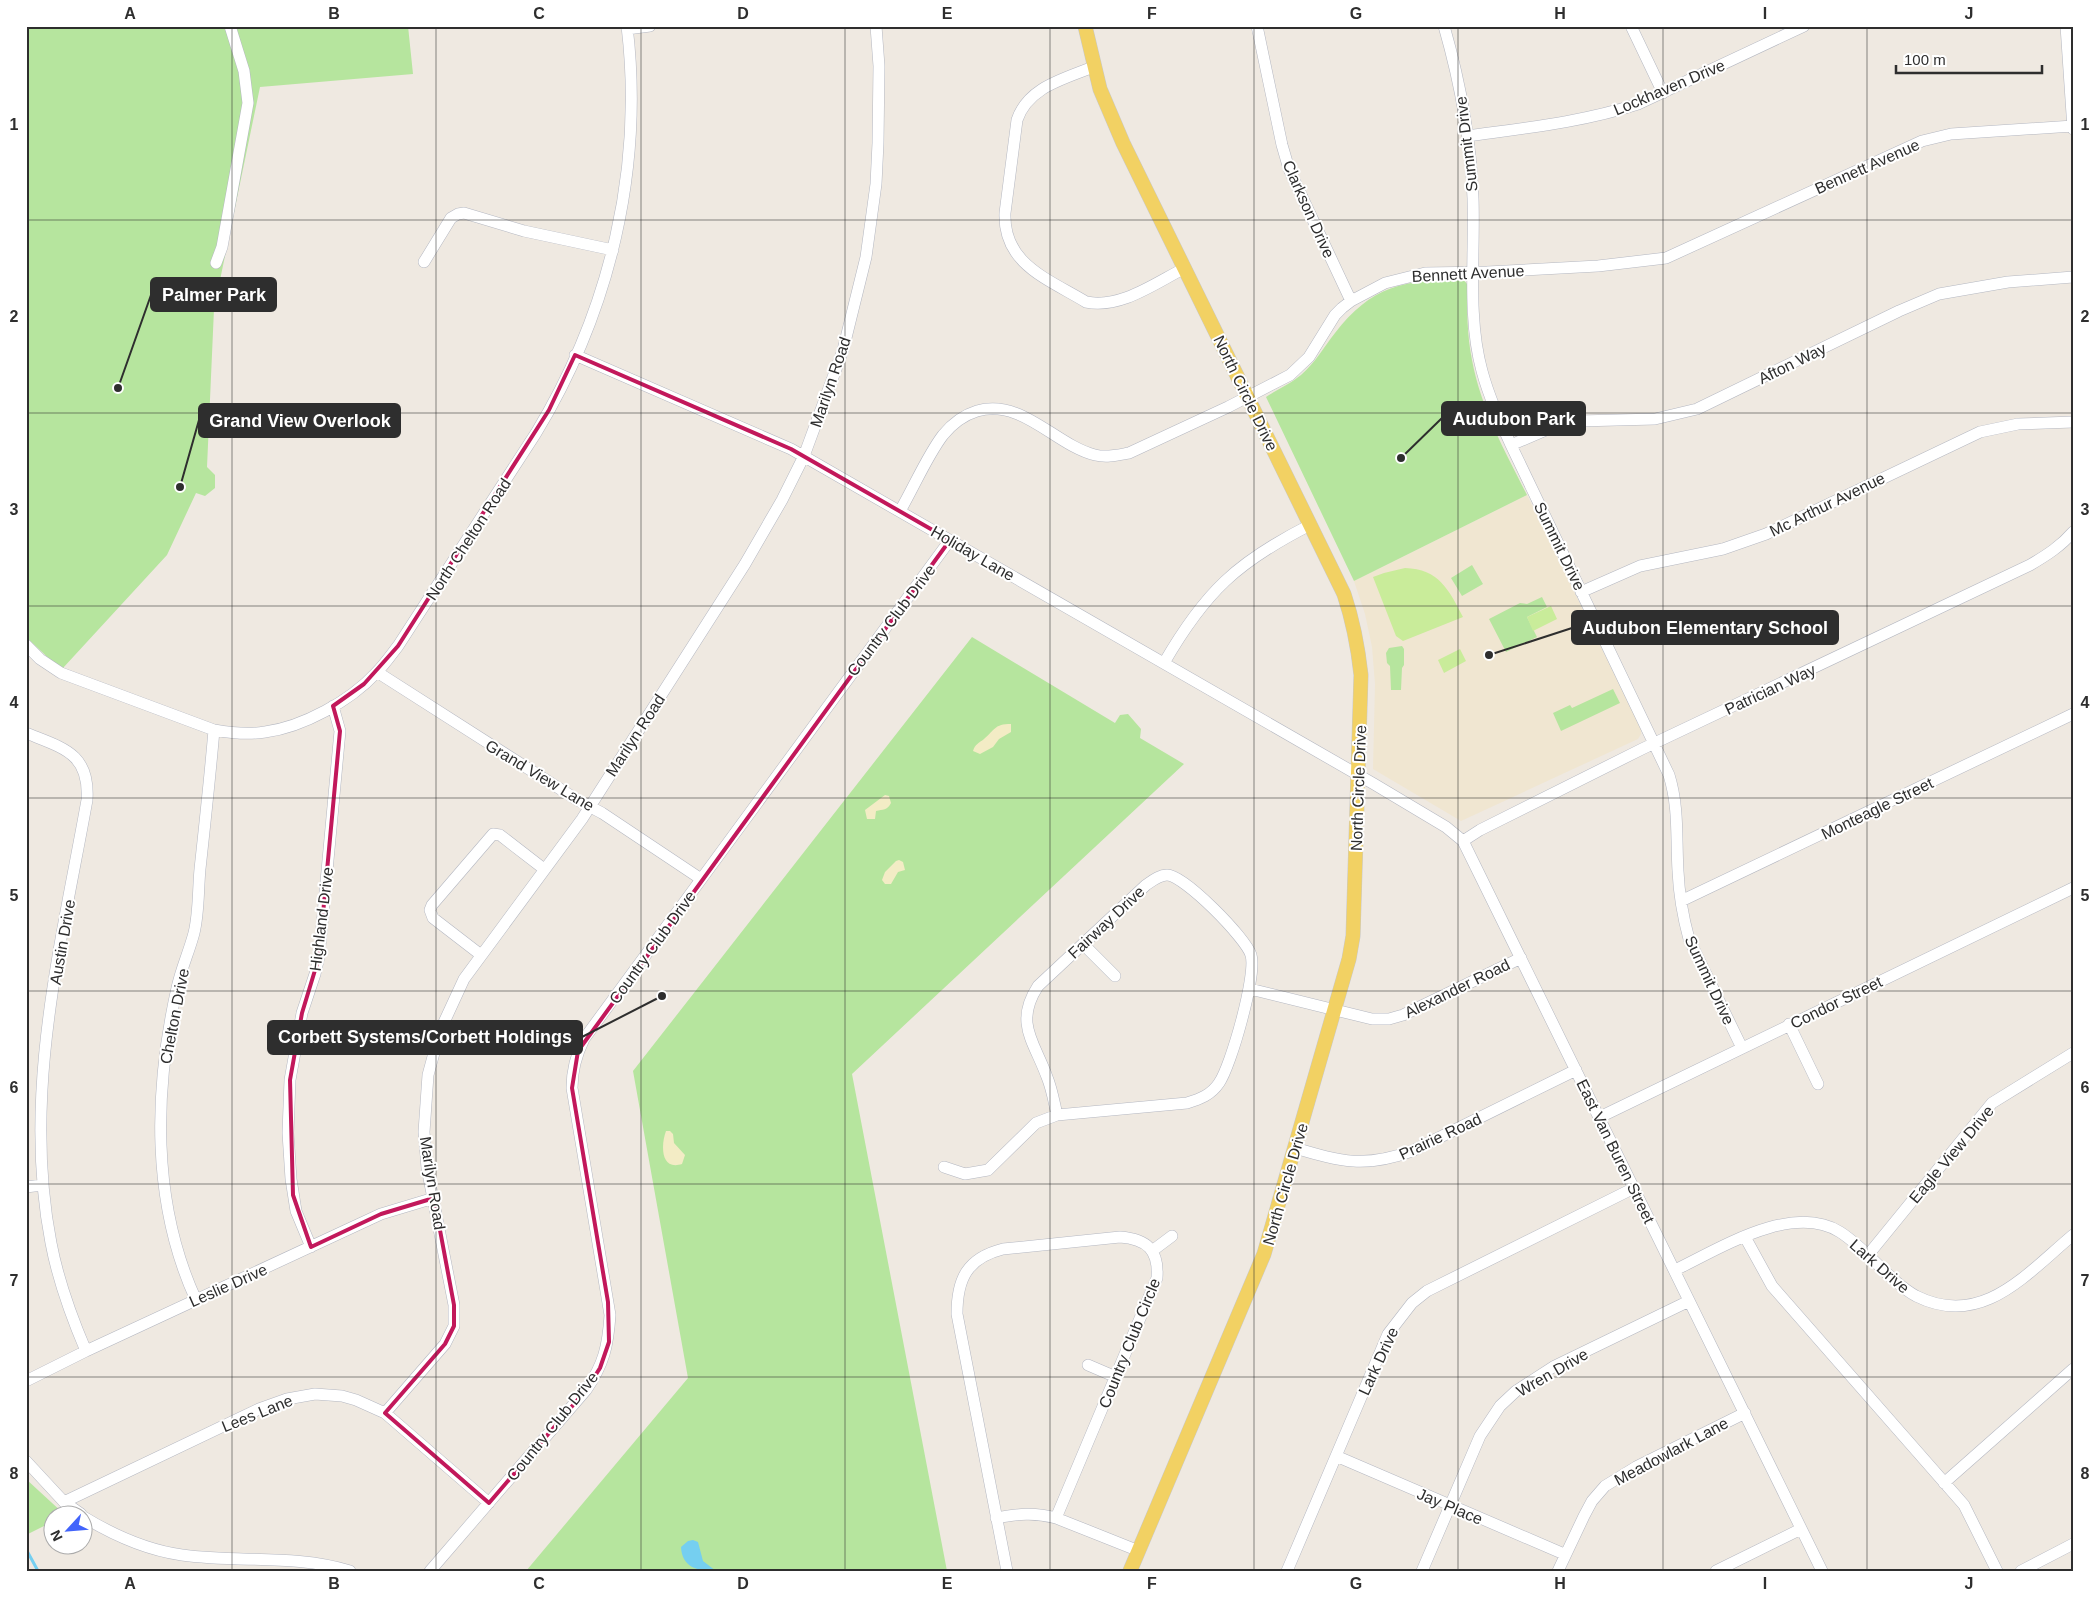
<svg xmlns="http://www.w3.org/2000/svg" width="2099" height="1597" font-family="Helvetica,sans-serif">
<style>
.education{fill:#f0e6d1}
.green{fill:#b6e59e}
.sand{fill:#f3ecc5}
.pitch{fill:#c9ec9a}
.water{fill:#75cff0}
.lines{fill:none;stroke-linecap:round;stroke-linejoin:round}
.stream{stroke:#75cff0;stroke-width:3}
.minor-casing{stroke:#b4b7c1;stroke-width:12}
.major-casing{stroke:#c9c9c9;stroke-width:15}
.minor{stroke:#fff;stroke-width:11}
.major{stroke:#f2d163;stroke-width:14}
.marked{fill:none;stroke:#c2185b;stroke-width:4;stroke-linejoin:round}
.grid{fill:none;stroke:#2e2e2e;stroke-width:1;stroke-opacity:0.55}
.labels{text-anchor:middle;stroke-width:4;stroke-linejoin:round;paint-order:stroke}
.street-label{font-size:16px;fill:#2e2e2e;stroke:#fff}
.leader{fill:none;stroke:#2e2e2e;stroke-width:2}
.callout-dot{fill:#2e2e2e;stroke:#fff;stroke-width:2}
.callout{fill:#2e2e2e;stroke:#2e2e2e;stroke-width:2}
.callout-label{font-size:18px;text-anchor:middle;font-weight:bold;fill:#fff}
.neatline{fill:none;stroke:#2e2e2e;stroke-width:2}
.grid-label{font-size:16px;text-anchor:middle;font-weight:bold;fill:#2e2e2e}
</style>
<rect width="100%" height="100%" fill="#efe9e1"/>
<path class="education" d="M 1527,495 L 1641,729 L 1641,734 L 1638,739 L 1461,821 L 1373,769 L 1375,684 L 1372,647 L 1365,614 L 1354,581 Z"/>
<path class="green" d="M 26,26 L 408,26 L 413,74 L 260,87 L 214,309 L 207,467 L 215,475 L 215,488 L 205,496 L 196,493 L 167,555 L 63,668 L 57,666 L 26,637 Z
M 1460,279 L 1464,280 L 1467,284 C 1467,310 1467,335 1472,360 C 1481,409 1505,451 1527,495 L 1354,581 L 1266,397 C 1278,389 1290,384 1301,375 C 1315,363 1324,347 1335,333 C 1371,286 1404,280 1460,279 Z
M 1472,565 L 1483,584 L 1462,596 L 1451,578 Z
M 1542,597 L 1547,607 L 1527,617 L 1537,637 L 1506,652 L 1489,619 L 1520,603 L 1527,604 Z
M 972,637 L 1115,723 L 1120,715 L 1128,714 L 1141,729 L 1140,738 L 1184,764 L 852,1074 L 947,1571 L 526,1571 L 688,1378 L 633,1071 Z
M 1402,646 L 1404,649 L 1404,665 L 1402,668 L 1401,690 L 1391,690 L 1390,666 L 1387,663 L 1386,653 L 1389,648 Z
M 1613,689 L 1620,703 L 1561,731 L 1553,713 L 1570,705 L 1572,708 Z
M 26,1479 L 64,1514 L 52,1514 L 52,1522 L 26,1535 Z"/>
<path class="sand" d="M 1011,724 L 1011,732 L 999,739 L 993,747 L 980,754 L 973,751 C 975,744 979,743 984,739 C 995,730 994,724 1011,724 Z
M 885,795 L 889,796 L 891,803 C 887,811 883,809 876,811 L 875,819 L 867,819 L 865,810 Z
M 899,860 L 903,862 L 905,870 L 898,872 L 891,884 L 885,884 L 882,880 L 885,872 L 896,861 Z
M 666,1131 L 670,1131 L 673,1134 L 674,1143 L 685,1155 L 682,1164 C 660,1171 661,1144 666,1131 Z"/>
<path class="pitch" d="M 1405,568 C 1439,569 1449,590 1463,617 L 1403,641 L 1396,636 L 1373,577 L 1384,573 Z
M 1551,606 L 1557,619 L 1533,631 L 1527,617 Z
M 1460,649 L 1466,661 L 1444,673 L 1438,660 Z"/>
<path class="water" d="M 693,1540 L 698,1542 L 703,1561 L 716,1571 C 698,1571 682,1568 681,1547 L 688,1541 Z"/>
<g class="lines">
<path class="stream" d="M 26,1549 L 38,1571"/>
<defs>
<path id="minor" d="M 1257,26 L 1282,145 L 1289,169 L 1351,301
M 1444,26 C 1460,82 1471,139 1473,198 C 1475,254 1467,317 1482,371 C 1489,397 1500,421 1511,445 L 1669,775 C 1679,807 1676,838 1678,871 C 1679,894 1683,917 1689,939 L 1742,1048
M 1631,26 L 1663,93
M 2066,26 L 2073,129
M 627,29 L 650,26
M 1093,67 C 1064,79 1028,87 1017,120 L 1005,213 C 1003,264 1048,279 1086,302 C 1121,309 1155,283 1185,268
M 1468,136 C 1525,128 1583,122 1638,104 L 1804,26
M 424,262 L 451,218 L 458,214 L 464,213 L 524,231 L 613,250
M 216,263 L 222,247 L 248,103 L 244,71 L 230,26
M 575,355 L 791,449 L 1374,784 L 1446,827 L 1463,841 L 1822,1571
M 1511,445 L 1553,427 L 1579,421 L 1655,419 L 1697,409 L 1899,311 L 1939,294 L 2008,282 L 2073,277
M 900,511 C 914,487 927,456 943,435 C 952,424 964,415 977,411 C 1022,398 1055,445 1095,455 C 1107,458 1118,455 1129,453 L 1228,407 L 1290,375 L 1309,357 L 1335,315 L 1342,308 L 1351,301 L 1385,283 L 1425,273 L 1487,272 L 1598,266 L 1666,258 L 1922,141 L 1951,134 L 2073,126
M 1581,592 L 1640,566 L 1723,549 L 1766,534 L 1980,432 L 2018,424 L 2073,422
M 26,645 L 40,659 L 61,673 L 214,730 C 231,733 248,735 265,732 C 303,727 350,701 376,673 C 384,665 391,655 398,646 L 536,433 C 610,311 644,168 627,26
M 1164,663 C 1205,592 1237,562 1310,525
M 377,672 L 579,801 L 602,813 L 701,879
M 26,733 C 63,748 90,753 87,800 C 61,945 22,1095 51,1243 C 58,1280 71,1316 86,1351
M 1463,841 L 1480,830 L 1642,749 L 2030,565 C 2047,555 2061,546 2073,532
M 1681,901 L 2073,714
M 1083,944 L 1115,976
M 481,955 L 433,918 L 430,910 L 432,905 L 493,834 L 500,835 L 544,869
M 1250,989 L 1372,1019 L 1389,1019 L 1403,1015 L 1521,958
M 1789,1024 L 1818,1084
M 1600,1117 L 2073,888
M 1295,1148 C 1342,1162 1365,1168 1412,1151 L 1576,1070
M 944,1167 L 965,1174 L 988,1170 L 1036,1123 L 1057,1115 L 1187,1103 C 1200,1099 1211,1095 1219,1083 C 1231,1066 1257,974 1251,955 C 1246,938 1184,875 1167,875 C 1159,875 1152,881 1146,885 L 1038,986 C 1014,1023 1034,1041 1047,1077 C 1052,1089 1054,1102 1057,1115
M 26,1187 L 42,1185
M 1745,1237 L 1772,1286 L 1964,1505 L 1997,1571
M 311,1247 L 296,1211 L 291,1179 L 288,1133 L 290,1080 L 302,1013 L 315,974 L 319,957 L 340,731 L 333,706
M 1152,1251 L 1172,1236
M 1868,1255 L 1992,1103 L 2073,1053
M 1675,1270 C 1719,1249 1792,1202 1840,1232 C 1867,1249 1889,1281 1916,1296 C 1982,1329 2026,1274 2073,1235
M 196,1300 C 151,1202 154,1090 177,988 C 181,969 189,952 194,933 C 199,913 198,890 200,869 C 205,823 210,777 214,730
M 1088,1365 L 1116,1377
M 26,1381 L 86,1351 L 381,1214 L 434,1198
M 385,1413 L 445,1344 L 454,1326 L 454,1305 L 427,1168 L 424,1132 L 428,1075 L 440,1031 L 464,979 L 582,819 L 745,564 L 782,500 L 804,456 L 843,350 L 866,257 L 876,184 L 878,143 L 879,66 L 876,26
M 1336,1456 L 1564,1554
M 26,1461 L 64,1502 L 81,1514
M 1944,1483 L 2073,1369
M 64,1502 L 259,1409 L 287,1399 L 315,1394 L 342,1396 L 356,1400 L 385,1413 L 489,1503
M 82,1516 C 113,1535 146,1550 182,1555 C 238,1563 295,1554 350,1571
M 996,1518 C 1018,1514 1034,1512 1056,1518 L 1139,1551
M 430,1571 L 586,1390 C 604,1364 608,1346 610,1315 L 572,1088 C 572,1069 576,1055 584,1039 L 950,540
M 1007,1571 L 957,1314 C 957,1279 967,1258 1003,1249 L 1120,1237 C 1147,1239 1159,1250 1157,1278 L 1056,1518
M 1287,1571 L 1388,1334 L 1412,1303 L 1427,1291 L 1634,1188
M 1422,1571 L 1480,1436 L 1500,1406 L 1516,1391 L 1553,1367 L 1689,1301
M 1558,1571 L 1584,1516 L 1592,1501 L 1605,1486 L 1636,1467 L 1745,1413
M 1716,1571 L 1801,1529
M 2021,1571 L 2073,1544"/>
<path id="major" d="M 1085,26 L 1100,89 L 1123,143 L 1344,594 C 1353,621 1358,647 1361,675 L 1353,936 L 1349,959 L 1264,1254 L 1130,1571"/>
</defs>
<use href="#minor" class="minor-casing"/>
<use href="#major" class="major-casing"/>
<use href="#minor" class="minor"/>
<use href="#major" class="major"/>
</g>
<path class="marked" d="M 575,355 L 791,449 L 950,540 L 578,1051 L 572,1088 L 608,1302 L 609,1342 L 600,1368 L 586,1390 L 489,1503 L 385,1413 L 445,1344 L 454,1326 L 454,1305 L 434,1198 L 381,1214 L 311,1247 L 293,1195 L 290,1080 L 302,1013 L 319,957 L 340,731 L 333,706 L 364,684 L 398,646 L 549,410 Z"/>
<path class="grid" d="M 232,26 L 232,1571M 436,26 L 436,1571M 641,26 L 641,1571M 845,26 L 845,1571M 1050,26 L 1050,1571M 1254,26 L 1254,1571M 1458,26 L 1458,1571M 1663,26 L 1663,1571M 1867,26 L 1867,1571M 26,220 L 2073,220M 26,413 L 2073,413M 26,606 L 2073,606M 26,798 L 2073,798M 26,991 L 2073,991M 26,1184 L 2073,1184M 26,1377 L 2073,1377"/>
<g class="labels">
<g class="street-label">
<text transform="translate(1669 87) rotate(-23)" y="6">Lockhaven Drive</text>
<text transform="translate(1466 144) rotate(-97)" y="6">Summit Drive</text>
<text transform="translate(1867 166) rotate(-24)" y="6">Bennett Avenue</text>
<text transform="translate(1309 209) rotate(66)" y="6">Clarkson Drive</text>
<text transform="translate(1468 273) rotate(-3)" y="6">Bennett Avenue</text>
<text transform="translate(1792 363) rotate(-26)" y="6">Afton Way</text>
<text transform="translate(830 382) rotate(-71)" y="6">Marilyn Road</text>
<text transform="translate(1246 393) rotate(64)" y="6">North Circle Drive</text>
<text transform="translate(1827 504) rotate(-26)" y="6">Mc Arthur Avenue</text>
<text transform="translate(468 539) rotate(-57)" y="6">North Chelton Road</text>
<text transform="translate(1560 546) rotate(64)" y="6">Summit Drive</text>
<text transform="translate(973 553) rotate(30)" y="6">Holiday Lane</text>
<text transform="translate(891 620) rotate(-53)" y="6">Country Club Drive</text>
<text transform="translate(1770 689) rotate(-25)" y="6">Patrician Way</text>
<text transform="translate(635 735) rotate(-57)" y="6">Marilyn Road</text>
<text transform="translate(540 775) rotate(31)" y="6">Grand View Lane</text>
<text transform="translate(1358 788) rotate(-88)" y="6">North Circle Drive</text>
<text transform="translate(1877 808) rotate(-26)" y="6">Monteagle Street</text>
<text transform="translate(321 919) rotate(-83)" y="6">Highland Drive</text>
<text transform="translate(1106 922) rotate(-43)" y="6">Fairway Drive</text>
<text transform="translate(62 942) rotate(-80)" y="6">Austin Drive</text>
<text transform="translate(652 947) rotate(-54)" y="6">Country Club Drive</text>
<text transform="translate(1710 980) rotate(65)" y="6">Summit Drive</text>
<text transform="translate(1457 988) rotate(-26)" y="6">Alexander Road</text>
<text transform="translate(1836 1002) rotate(-26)" y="6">Condor Street</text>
<text transform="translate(174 1016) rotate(-79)" y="6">Chelton Drive</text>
<text transform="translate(1440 1136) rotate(-25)" y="6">Prairie Road</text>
<text transform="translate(1616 1151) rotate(64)" y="6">East Van Buren Street</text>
<text transform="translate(1951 1154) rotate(-50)" y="6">Eagle View Drive</text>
<text transform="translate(433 1183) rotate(81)" y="6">Marilyn Road</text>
<text transform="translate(1285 1184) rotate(-74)" y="6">North Circle Drive</text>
<text transform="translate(1880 1266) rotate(41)" y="6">Lark Drive</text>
<text transform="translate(228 1285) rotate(-24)" y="6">Leslie Drive</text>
<text transform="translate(1129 1343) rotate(-68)" y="6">Country Club Circle</text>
<text transform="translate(1378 1361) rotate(-65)" y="6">Lark Drive</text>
<text transform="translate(1552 1372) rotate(-30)" y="6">Wren Drive</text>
<text transform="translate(257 1413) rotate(-22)" y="6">Lees Lane</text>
<text transform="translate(552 1426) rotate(-51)" y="6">Country Club Drive</text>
<text transform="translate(1671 1451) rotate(-28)" y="6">Meadowlark Lane</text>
<text transform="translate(1450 1506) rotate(23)" y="6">Jay Place</text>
</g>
</g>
<path class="leader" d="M118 388L151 295M1401 458L1442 418M180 487L199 420M1489 655L1572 628M662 996L582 1037"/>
<g class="callout-dot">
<circle cx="118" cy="388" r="5"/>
<circle cx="1401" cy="458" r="5"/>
<circle cx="180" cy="487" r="5"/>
<circle cx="1489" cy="655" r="5"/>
<circle cx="662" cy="996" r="5"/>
</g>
<g class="callout">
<rect x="151" y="278" width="125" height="33" rx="5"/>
<rect x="1442" y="402" width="143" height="33" rx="5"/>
<rect x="199" y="404" width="201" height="33" rx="5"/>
<rect x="1572" y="611" width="266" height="33" rx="5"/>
<rect x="268" y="1021" width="314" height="33" rx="5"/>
</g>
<g class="callout-label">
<text x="214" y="301">Palmer Park</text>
<text x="1514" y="425">Audubon Park</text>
<text x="300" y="427">Grand View Overlook</text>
<text x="1705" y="634">Audubon Elementary School</text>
<text x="425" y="1043">Corbett Systems/Corbett Holdings</text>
</g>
<rect width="2099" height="1597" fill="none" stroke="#ffffff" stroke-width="55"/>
<g transform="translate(68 1530) rotate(244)"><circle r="24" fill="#ffffff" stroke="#ababab"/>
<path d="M0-4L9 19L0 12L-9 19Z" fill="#4264fb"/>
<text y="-8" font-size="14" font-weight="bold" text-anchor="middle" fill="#2e2e2e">N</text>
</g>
<path d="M1896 65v8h146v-8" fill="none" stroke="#2e2e2e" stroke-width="2.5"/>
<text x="1904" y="65" font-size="15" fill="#2e2e2e" stroke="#ffffff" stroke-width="4" paint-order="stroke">100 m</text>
<rect x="28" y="28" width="2044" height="1542" class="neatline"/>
<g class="grid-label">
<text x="130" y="19">A</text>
<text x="334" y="19">B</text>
<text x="539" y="19">C</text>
<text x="743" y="19">D</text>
<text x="947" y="19">E</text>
<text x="1152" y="19">F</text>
<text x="1356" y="19">G</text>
<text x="1560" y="19">H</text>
<text x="1765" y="19">I</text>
<text x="1969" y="19">J</text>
<text x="14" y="130">1</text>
<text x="2085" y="130">1</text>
<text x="14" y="322">2</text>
<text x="2085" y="322">2</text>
<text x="14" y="515">3</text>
<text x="2085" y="515">3</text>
<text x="14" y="708">4</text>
<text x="2085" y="708">4</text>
<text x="14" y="901">5</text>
<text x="2085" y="901">5</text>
<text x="14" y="1093">6</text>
<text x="2085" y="1093">6</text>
<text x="14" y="1286">7</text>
<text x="2085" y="1286">7</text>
<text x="14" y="1479">8</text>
<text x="2085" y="1479">8</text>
<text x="130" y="1589">A</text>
<text x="334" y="1589">B</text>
<text x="539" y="1589">C</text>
<text x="743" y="1589">D</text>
<text x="947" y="1589">E</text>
<text x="1152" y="1589">F</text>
<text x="1356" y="1589">G</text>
<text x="1560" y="1589">H</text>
<text x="1765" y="1589">I</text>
<text x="1969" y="1589">J</text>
</g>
</svg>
